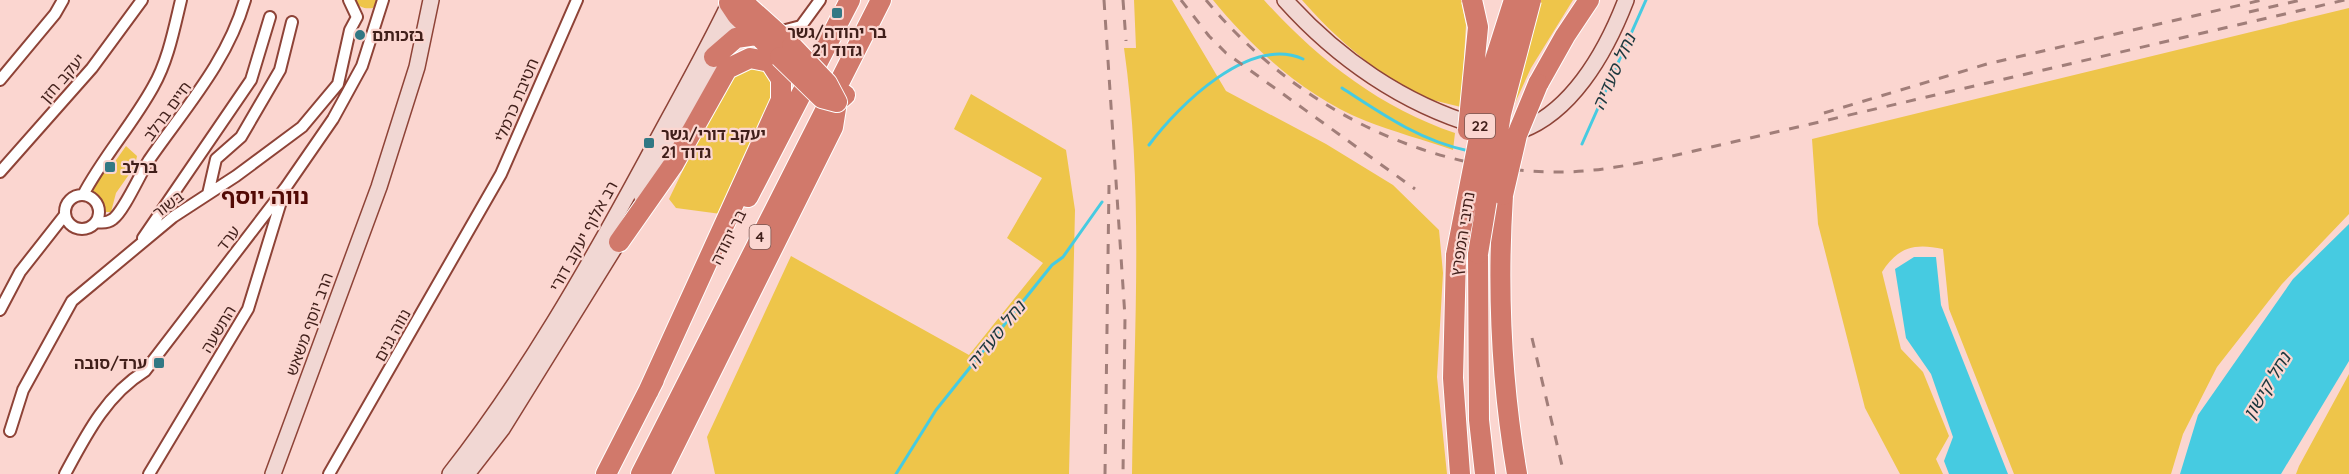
<svg xmlns="http://www.w3.org/2000/svg" width="2349" height="474" font-family="Quicksand,'Noto Sans Hebrew',sans-serif">
<style>
.green{fill:#eec54a}
.water{fill:#46cbe1}
.lines{fill:none;stroke-linecap:round;stroke-linejoin:round}
.stream{stroke:#46cbe1;stroke-width:3}
.street-casing{stroke:#8e4337;stroke-width:14}
.secondary-casing{stroke:#8e4337;stroke-width:18}
.highway-casing{stroke:#fff;stroke-width:22}
.street{stroke:#fff;stroke-width:10}
.secondary{stroke:#f1d7d3;stroke-width:15}
.highway{stroke:#d1796b;stroke-width:20}
.rail{stroke:#a17e79;stroke-width:3;stroke-dasharray:10 10;stroke-linecap:butt}
.highway-bridge-casing{stroke:#fff;stroke-width:22;stroke-linecap:butt}
.highway-bridge{stroke:#d1796b;stroke-width:20}
.poi-dot{fill:#327884;stroke:#fbd6d0;stroke-width:2}
.labels{text-anchor:middle;stroke-width:4.5;stroke-linejoin:round;paint-order:stroke}
.shield{fill:#fbd6d0;stroke:#785651;stroke-width:1.5}
.shield-label{font-size:15px;font-weight:bold;fill:#401f1a}
.poi-label{font-size:16px;font-weight:bold;fill:#401f1a;stroke:#fbd6d0;text-anchor:start}
.street-label{font-size:16px;fill:#401f1a;stroke:#fbd6d0}
.water-label{font-size:18px;font-style:italic;fill:#1b373d;stroke:#fbd6d0}
.district-label{font-size:22px;font-weight:bold;fill:#520904;stroke:#fbd6d0}
</style>
<rect width="100%" height="100%" fill="#fbd6d0"/>
<path class="green" d="M 355,0 L 378,0 L 373,8 C 365,9 359,8 355,0 Z
M 1134,0 L 1172,0 L 1226,91 L 1326,144 L 1393,185 L 1439,230 L 1443,273 L 1437,377 L 1447,474 L 1132,474 C 1134,333 1144,189 1124,48 L 1136,48 Z
M 1213,0 L 1264,0 C 1316,58 1380,108 1455,133 L 1453,150 C 1424,140 1394,132 1366,121 C 1306,97 1253,49 1213,0 Z
M 1302,0 L 1461,0 L 1466,25 L 1461,107 C 1450,104 1439,102 1429,99 C 1384,81 1333,36 1302,0 Z
M 1537,0 L 1573,0 L 1531,68 L 1505,125 Z
M 2349,8 L 2349,214 L 2282,284 L 2217,367 L 2183,434 L 2171,474 L 2014,474 L 1949,309 L 1943,249 C 1914,243 1898,247 1882,272 L 1901,349 L 1923,372 L 1949,436 L 1936,459 L 1943,474 L 1900,474 L 1865,408 L 1818,224 L 1812,139 Z
M 761,61 L 780,88 L 721,214 L 676,208 L 669,199 L 732,69 Z
M 971,94 L 1066,150 L 1075,210 L 1069,474 L 715,474 L 707,437 L 791,256 L 969,355 L 1043,263 L 1007,238 L 1042,178 L 954,129 Z
M 126,146 L 137,156 L 135,166 L 116,193 L 111,212 C 98,213 99,205 91,198 L 93,185 L 104,168 L 109,170 Z
M 2349,374 L 2349,474 L 2296,474 L 2299,466 Z"/>
<path class="water" d="M 2349,224 L 2349,361 L 2281,474 L 2180,474 L 2198,415 L 2293,279 Z
M 1914,257 L 1936,257 L 1941,305 L 2008,474 L 1949,474 L 1944,461 L 1953,437 L 1931,374 L 1906,338 L 1895,269 Z"/>
<g class="lines">
<path class="stream" d="M 1342,88 C 1383,115 1421,141 1469,151
M 1582,144 L 1646,0
M 1149,145 C 1178,106 1249,35 1303,59
M 896,474 L 936,410 L 1052,265 L 1063,257 L 1102,202"/>
<defs>
<path id="street" d="M 349,0 L 357,17
M 778,32 L 801,26 L 820,0
M 0,80 L 55,14 L 63,0
M 0,172 L 92,68 L 142,0
M 208,194 L 216,159 L 241,137 L 280,70 L 292,22
M 83,195 C 103,157 132,125 153,87 C 168,61 174,29 181,0
M65 212a17 17 0 1 1 34 0a17 17 0 1 1-34 0Z
M 96,222 C 102,223 108,223 113,219 C 124,211 140,174 149,160 C 185,108 227,62 245,0
M 143,238 L 251,80 L 270,17
M 0,310 L 20,272 L 64,216
M 10,431 L 23,390 L 72,301 L 173,217 L 236,176 L 302,127 L 338,84 L 350,30 L 357,17
M 65,474 C 86,435 106,395 145,371 L 286,187 L 333,119 L 362,66 L 383,0
M 149,474 L 248,309 L 283,195
M 329,474 L 501,174 L 577,0"/>
<path id="secondary" d="M 1285,0 C 1337,58 1403,104 1478,126
M 1513,133 C 1570,117 1606,52 1626,0
M 642,197 L 742,5
M 273,474 L 379,187 L 417,67 L 431,0
M 450,474 C 526,377 587,270 646,161 C 674,108 705,55 731,0
M 467,474 L 502,429 L 623,234"/>
<path id="highway" d="M 714,57 L 736,38 L 756,35
M 780,57 L 737,15 L 729,3 L 743,2 L 792,46
M 1538,84 L 1565,36 L 1589,0
M 1503,195 C 1497,289 1501,381 1517,474
M 748,197 L 850,0
M 619,242 L 673,165 L 727,69 L 750,58 L 770,62 L 781,79 L 781,100 L 648,392
M 1478,254 L 1479,420 L 1485,474
M 1456,255 L 1453,378 L 1460,474
M 606,474 L 654,380
M 641,474 L 881,0
M 660,474 L 833,127 L 837,102 L 845,95"/>
</defs>
<use href="#street" class="street-casing"/>
<use href="#secondary" class="secondary-casing"/>
<use href="#highway" class="highway-casing"/>
<use href="#street" class="street"/>
<use href="#secondary" class="secondary"/>
<use href="#highway" class="highway"/>
<path class="rail" d="M 1104,0 L 1125,317 L 1123,474
M 1123,0 L 1126,41
M 1181,0 L 1209,36 L 1226,53 L 1415,189
M 1206,0 C 1293,105 1422,172 1560,172 C 1595,172 1630,165 1664,158 L 2345,0
M 2249,12 L 2301,0
M 1824,113 L 1987,64 L 2262,0
M 1532,338 L 1564,474
M 1105,474 L 1109,185"/>
<defs>
<path id="highway-bridge" d="M 780,57 L 822,98 L 837,102 L 827,83 L 792,46
M 1468,130 L 1478,27 L 1472,0
M 1503,195 L 1517,135 L 1538,84
M 1478,254 L 1501,114 L 1531,0
M 1456,255 L 1493,66 L 1514,0"/>
</defs>
<use href="#highway-bridge" class="highway-bridge-casing"/>
<use href="#highway-bridge" class="highway-bridge"/>
</g>
<g class="poi-dot">
<rect x="831" y="7" width="12" height="12" rx="3"/>
<circle cx="360" cy="35" r="6"/>
<rect x="643" y="137" width="12" height="12" rx="3"/>
<rect x="104" y="161" width="12" height="12" rx="3"/>
<rect x="153" y="357" width="12" height="12" rx="3"/>
</g>
<g class="labels">
<g class="shield">
<rect x="1465" y="114" width="30" height="24" rx="4.5"/>
<rect x="749.5" y="225" width="21" height="24" rx="4.5"/>
</g>
<g class="shield-label">
<text x="1480" y="131">22</text>
<text x="760" y="242">4</text>
</g>
<g class="poi-label">
<text x="837" y="38" text-anchor="middle">בר יהודה/גשר<tspan x="837" dy="18">גדוד 21</tspan></text>
<text x="372" y="41">בזכותם</text>
<text x="661" y="140">יעקב דורי/גשר<tspan x="661" dy="18">גדוד 21</tspan></text>
<text x="122" y="173">ברלב</text>
<text x="147" y="369" text-anchor="end">ערד/סובה</text>
</g>
<g class="street-label">
<text transform="translate(62 78) rotate(-49)" y="6">יעקב חזן</text>
<text transform="translate(516 100) rotate(-67)" y="6">חטיבת כרמלי</text>
<text transform="translate(167 111) rotate(-54)" y="6">חיים ברלב</text>
<text transform="translate(168 204) rotate(-37)" y="6">בשור</text>
<text transform="translate(1462 234) rotate(-81)" y="6">נתיבי המפרץ</text>
<text transform="translate(583 236) rotate(-61)" y="6">רב אלוף יעקב דורי</text>
<text transform="translate(728 237) rotate(-63)" y="6">בר יהודה</text>
<text transform="translate(228 238) rotate(-52)" y="6">ערד</text>
<text transform="translate(309 324) rotate(-70)" y="6">הרב יוסף משאש</text>
<text transform="translate(218 329) rotate(-59)" y="6">התשעה</text>
<text transform="translate(392 335) rotate(-61)" y="6">נווה גנים</text>
</g>
<g class="water-label">
<text transform="translate(1614 72) rotate(-66)" y="6">נחל סעדיה</text>
<text transform="translate(996 335) rotate(-51)" y="6">נחל סעדיה</text>
<text transform="translate(2267 386) rotate(-59)" y="6">נחל קישון</text>
</g>
<g class="district-label">
<text x="265" y="204">נווה יוסף</text>
</g>
</g>
</svg>
